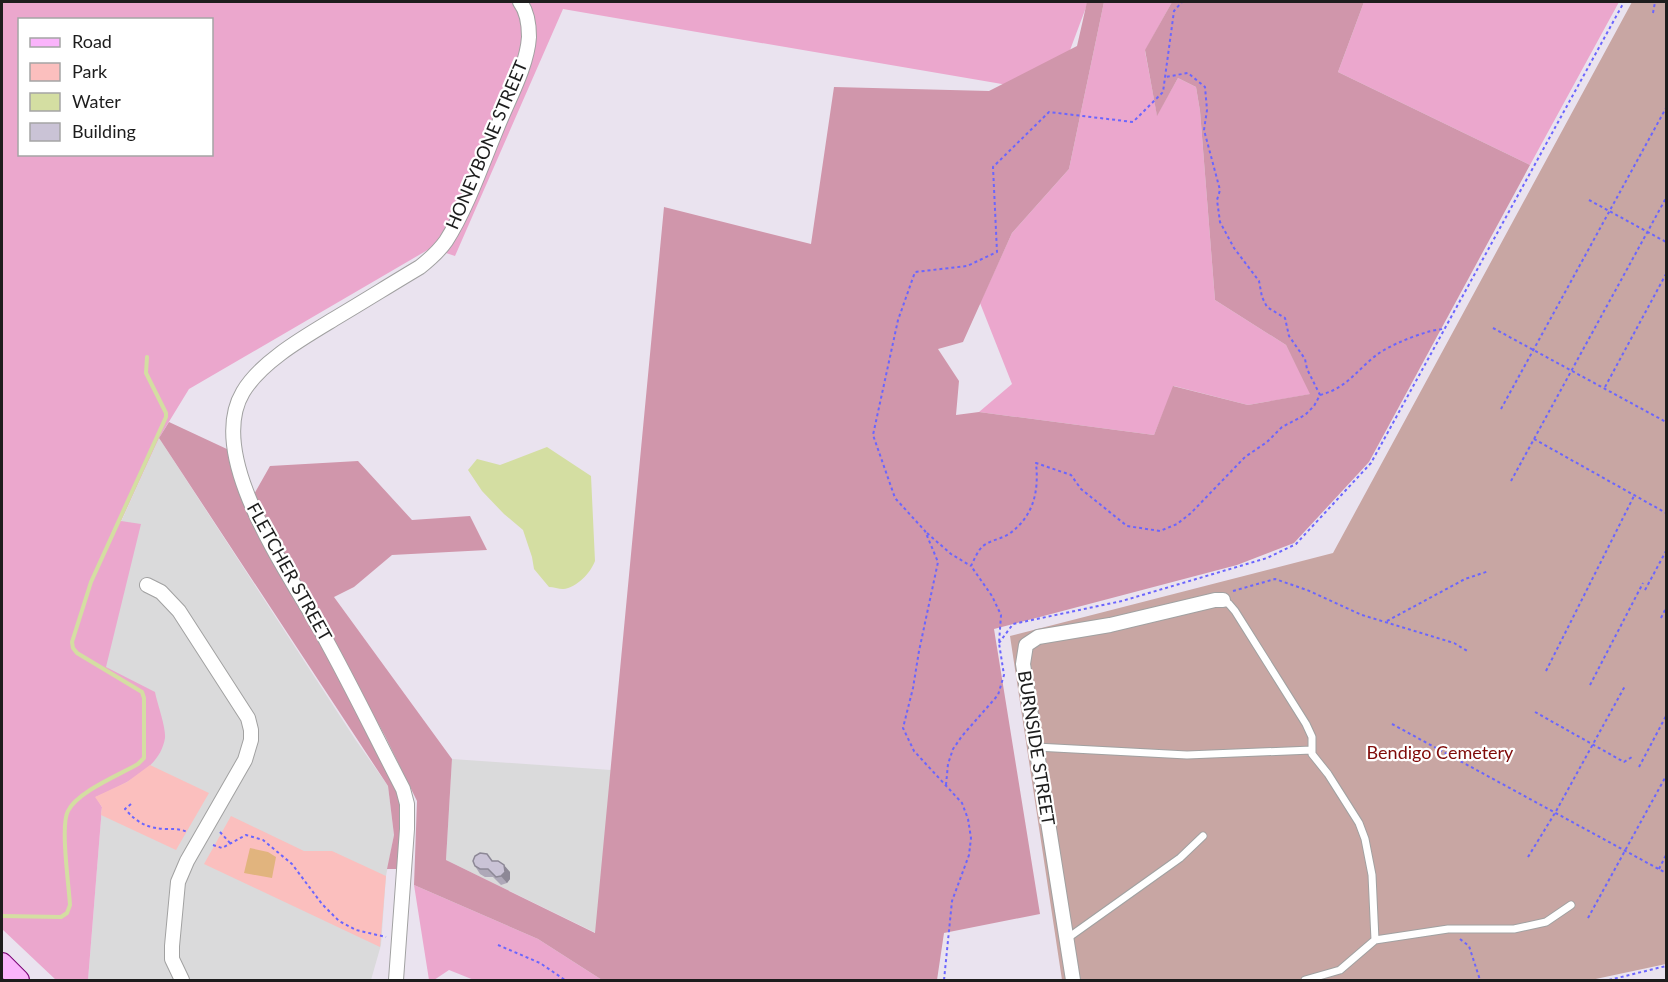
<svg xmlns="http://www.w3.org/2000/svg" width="1668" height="982" font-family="Lato,sans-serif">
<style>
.residential{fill:#dadadb}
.grass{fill:#eba7cd;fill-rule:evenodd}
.forest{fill:#d096ab}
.cemetery{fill:#c8a6a3}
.park{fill:#fbbfbe}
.pitch{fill:#e1b47e}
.water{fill:#d4dea2}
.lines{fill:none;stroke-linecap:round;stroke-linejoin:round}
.stream{stroke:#d4dea2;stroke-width:4}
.lane-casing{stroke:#a1a1a1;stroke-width:9}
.street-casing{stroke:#a1a1a1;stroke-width:16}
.secondary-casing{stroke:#770172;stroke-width:22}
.path{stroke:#6b65fe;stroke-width:2;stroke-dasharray:3 3;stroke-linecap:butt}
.lane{stroke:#fff;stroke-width:7}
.street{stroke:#fff;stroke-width:14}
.secondary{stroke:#fab4fb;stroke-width:20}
.wall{fill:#aea8b8}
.shaded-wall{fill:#8d8896}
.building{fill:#cac3d6;stroke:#8d8896;stroke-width:1.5}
.labels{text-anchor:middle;stroke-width:4.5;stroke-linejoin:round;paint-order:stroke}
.street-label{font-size:18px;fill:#1d1d1d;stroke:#fff}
.park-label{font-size:18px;fill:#7f0a08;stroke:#fff}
</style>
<rect width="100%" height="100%" fill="#eae3ef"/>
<path class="residential" d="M 159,438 L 355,739 L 388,786 L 394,835 L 386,876 L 381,945 L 371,980 L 88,980 L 102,807 L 106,667 L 97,575 Z
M 452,759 L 611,770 L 596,933 L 446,860 Z"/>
<path class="grass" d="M 2,2 L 1088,2 L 1054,93 L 563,9 L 455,256 L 431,248 L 189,389 L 159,438 L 121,521 L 141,524 L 106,667 L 155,692 C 157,703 166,727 165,738 C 160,770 122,785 96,797 L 102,807 L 88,980 L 56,980 L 2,929 ZM 20,20 L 212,20 L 212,154 L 20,154 Z
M 1104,2 L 1172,2 L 1145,51 L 1157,115 L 1178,78 L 1196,87 L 1200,111 L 1215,300 L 1286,345 L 1311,394 L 1248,405 L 1174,386 L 1154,435 L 979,412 L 1012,384 L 980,303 L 1012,233 L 1069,169 Z
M 1364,2 L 1619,2 L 1530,165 L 1338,72 Z
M 414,885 L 538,939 L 602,980 L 474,980 L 449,970 L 434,980 L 429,980 Z"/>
<path class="forest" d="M 1087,2 L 1104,2 L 1069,169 L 1012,233 L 963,342 L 938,349 L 959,381 L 956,415 L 979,412 L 1154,435 L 1173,386 L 1248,405 L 1310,394 L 1286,345 L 1215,300 L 1200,111 L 1196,87 L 1178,78 L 1157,116 L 1145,50 L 1172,2 L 1364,2 L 1338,72 L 1530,165 L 1369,462 L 1294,543 L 1237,565 L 994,629 L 1040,914 L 944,933 L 937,980 L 602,980 L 538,939 L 414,885 L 417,801 L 385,736 L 253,496 L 270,466 L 358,461 L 412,520 L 470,516 L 487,550 L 392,555 L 354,587 L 334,597 L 452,759 L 446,860 L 595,933 L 664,207 L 811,244 L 834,87 L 989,91 L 1077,46 Z
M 169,422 L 229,450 L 398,788 L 405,813 L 397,869 L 387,869 L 394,835 L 388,786 L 159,438 Z"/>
<path class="cemetery" d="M 1632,2 L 1666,2 L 1666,964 L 1591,980 L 1062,980 L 1010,636 L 1333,553 Z"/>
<path class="park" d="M 150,765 L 209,793 L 176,850 L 101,815 L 102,807 L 95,797 L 127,782 Z
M 231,816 L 304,851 L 332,851 L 386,876 L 380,947 L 204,864 Z"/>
<path class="pitch" d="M 250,848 L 268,852 L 276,857 L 272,878 L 244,873 Z"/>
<path class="water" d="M 547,447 L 591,476 L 595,561 C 591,572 577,588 563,589 C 559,589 553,587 549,587 L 534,569 L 532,557 L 523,530 L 504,514 L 482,491 L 468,470 L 477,459 L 500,465 Z"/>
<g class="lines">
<path class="stream" d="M 2,916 L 61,917 L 67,913 L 70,905 C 69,886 60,825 68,811 C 77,792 119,775 138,764 L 144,758 L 144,698 L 142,692 L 77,653 L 73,648 L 72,642 L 91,582 L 166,417 L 166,413 L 146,373 L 147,357"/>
<defs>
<path id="lane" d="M 1223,600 L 1229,604 L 1235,611 L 1306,724 L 1312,737 L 1312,754 L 1328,774 L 1347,804 L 1359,823 L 1365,839 L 1372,875 L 1375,940
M 1036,747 L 1187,755 L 1312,750
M 1065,940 L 1180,858 L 1203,836
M 1305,980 L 1340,970 L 1375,940 L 1448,929 L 1514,929 L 1546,922 L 1571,905"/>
<path id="street" d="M 147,585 L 161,592 L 179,611 L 248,718 L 251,730 L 251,740 L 245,760 L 187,861 L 178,882 L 172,946 L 172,959 L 182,980
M 396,980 L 407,829 L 407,804 L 403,789 C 377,739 353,689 326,640 C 295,580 203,459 243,392 C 262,360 308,335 339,316 C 366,300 393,283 420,267 C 430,259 439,251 446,241 C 467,208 482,164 497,128 C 508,100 527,67 529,37 C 529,25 527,11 520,2
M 1073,980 L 1023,664 L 1026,645 L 1038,637 L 1110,625 L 1215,600 L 1223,600"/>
<path id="secondary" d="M 2,963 L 19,980"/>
</defs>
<use href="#lane" class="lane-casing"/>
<use href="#street" class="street-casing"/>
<use href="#secondary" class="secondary-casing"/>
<path class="path" d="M 1653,13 L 1655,2
M 1589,200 L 1666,242
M 1493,328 L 1666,422
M 1605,387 L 1666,274
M 1320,395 C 1351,387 1359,365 1384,350 C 1398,342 1429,329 1445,329
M 1501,409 L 1666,108
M 1534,439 L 1666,513
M 1511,481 L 1666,198
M 927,533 L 951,554 L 971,566
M 1645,590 L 1666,551
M 1233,591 L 1275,579 L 1307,590 L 1362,615 L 1454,643 L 1469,652
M 1661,618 L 1666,608
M 1387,621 L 1465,579 L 1489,571
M 999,643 L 1013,624 L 1122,601 L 1267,558 L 1296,544 L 1371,463 L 1624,2
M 1546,671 L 1634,496
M 1590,685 L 1643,583
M 1535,712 L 1624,762 L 1632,757
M 1392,724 L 1666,873
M 1639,767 L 1666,716
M 946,785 L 948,764 L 953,749 L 962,736 L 998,695 L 1004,675 L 999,643 L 1001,615 L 992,596 L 971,566 C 974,560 978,550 983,546 C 991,540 1001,539 1009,534 C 1034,516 1039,491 1036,463 L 1071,475 L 1081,489 L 1127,526 L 1160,531 L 1177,524 L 1191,513 L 1245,457 L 1267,442 L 1282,427 L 1305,415 L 1314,406 L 1320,395 L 1307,369 L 1305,359 L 1289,336 L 1285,318 L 1267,307 L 1262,297 L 1259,281 L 1234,248 L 1220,222 L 1217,200 L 1220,190 L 1204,130 L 1207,110 L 1205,87 L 1188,73 L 1165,77
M 131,804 L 125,809 C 137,823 149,829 168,829 C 176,829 181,829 187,832
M 220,832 L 230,843
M 213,845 L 222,848 L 246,835 L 263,840 L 292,864 L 322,904 L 339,921 L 356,930 L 386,937
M 1528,857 L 1555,813 L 1625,686
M 1659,869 L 1666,855
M 1588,918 L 1666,776
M 1460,939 L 1469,946 L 1480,980
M 498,945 L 540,963 L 565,980
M 944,980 L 952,901 L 969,855 L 971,838 L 968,819 L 962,803 L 914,751 L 903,728 L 913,688 L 919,651 L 938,562 L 925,531 L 895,498 L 873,435 L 898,320 L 915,272 L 967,266 L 997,252 L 993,167 L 1049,112 L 1133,122 L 1163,92 L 1174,11 L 1182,2
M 1609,980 L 1666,966"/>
<use href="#lane" class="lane"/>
<use href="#street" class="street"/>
<use href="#secondary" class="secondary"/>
</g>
<path class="wall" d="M 492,861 L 510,872 L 510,879 L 507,883 L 501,885 L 493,877 L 485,877 L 480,874 L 475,866 Z"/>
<path class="shaded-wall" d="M 504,865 L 510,872 L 510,879 L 507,883 L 501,876 Z"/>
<path class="building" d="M 480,853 L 487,854 L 492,861 L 498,861 L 504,865 L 505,872 L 501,876 L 496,877 L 488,869 L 480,869 L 475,866 L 473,861 L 475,856 Z"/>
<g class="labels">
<g class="street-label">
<text transform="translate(487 145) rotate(-67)" y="6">HONEYBONE STREET</text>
<text transform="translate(289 572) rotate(61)" y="6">FLETCHER STREET</text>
<text transform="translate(1036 748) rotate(81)" y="6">BURNSIDE STREET</text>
</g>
<g class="park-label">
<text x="1440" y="759">Bendigo Cemetery</text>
</g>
</g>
<rect width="1668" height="982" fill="none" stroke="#1d1d1d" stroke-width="6"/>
<rect x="18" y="18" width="195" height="138" fill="#ffffff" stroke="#a5a5a5" stroke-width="1.5"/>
<rect x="30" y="38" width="30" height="9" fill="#fab4fb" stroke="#a5a5a5" stroke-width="1.5"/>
<text x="72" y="48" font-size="18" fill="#1d1d1d">Road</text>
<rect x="30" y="63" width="30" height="18" fill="#fbbfbe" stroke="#a5a5a5" stroke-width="1.5"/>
<text x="72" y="78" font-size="18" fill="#1d1d1d">Park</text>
<rect x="30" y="93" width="30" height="18" fill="#d4dea2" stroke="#a5a5a5" stroke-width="1.5"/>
<text x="72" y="108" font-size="18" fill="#1d1d1d">Water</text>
<rect x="30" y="123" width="30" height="18" fill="#cac3d6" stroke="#a5a5a5" stroke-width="1.5"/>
<text x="72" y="138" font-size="18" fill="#1d1d1d">Building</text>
</svg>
